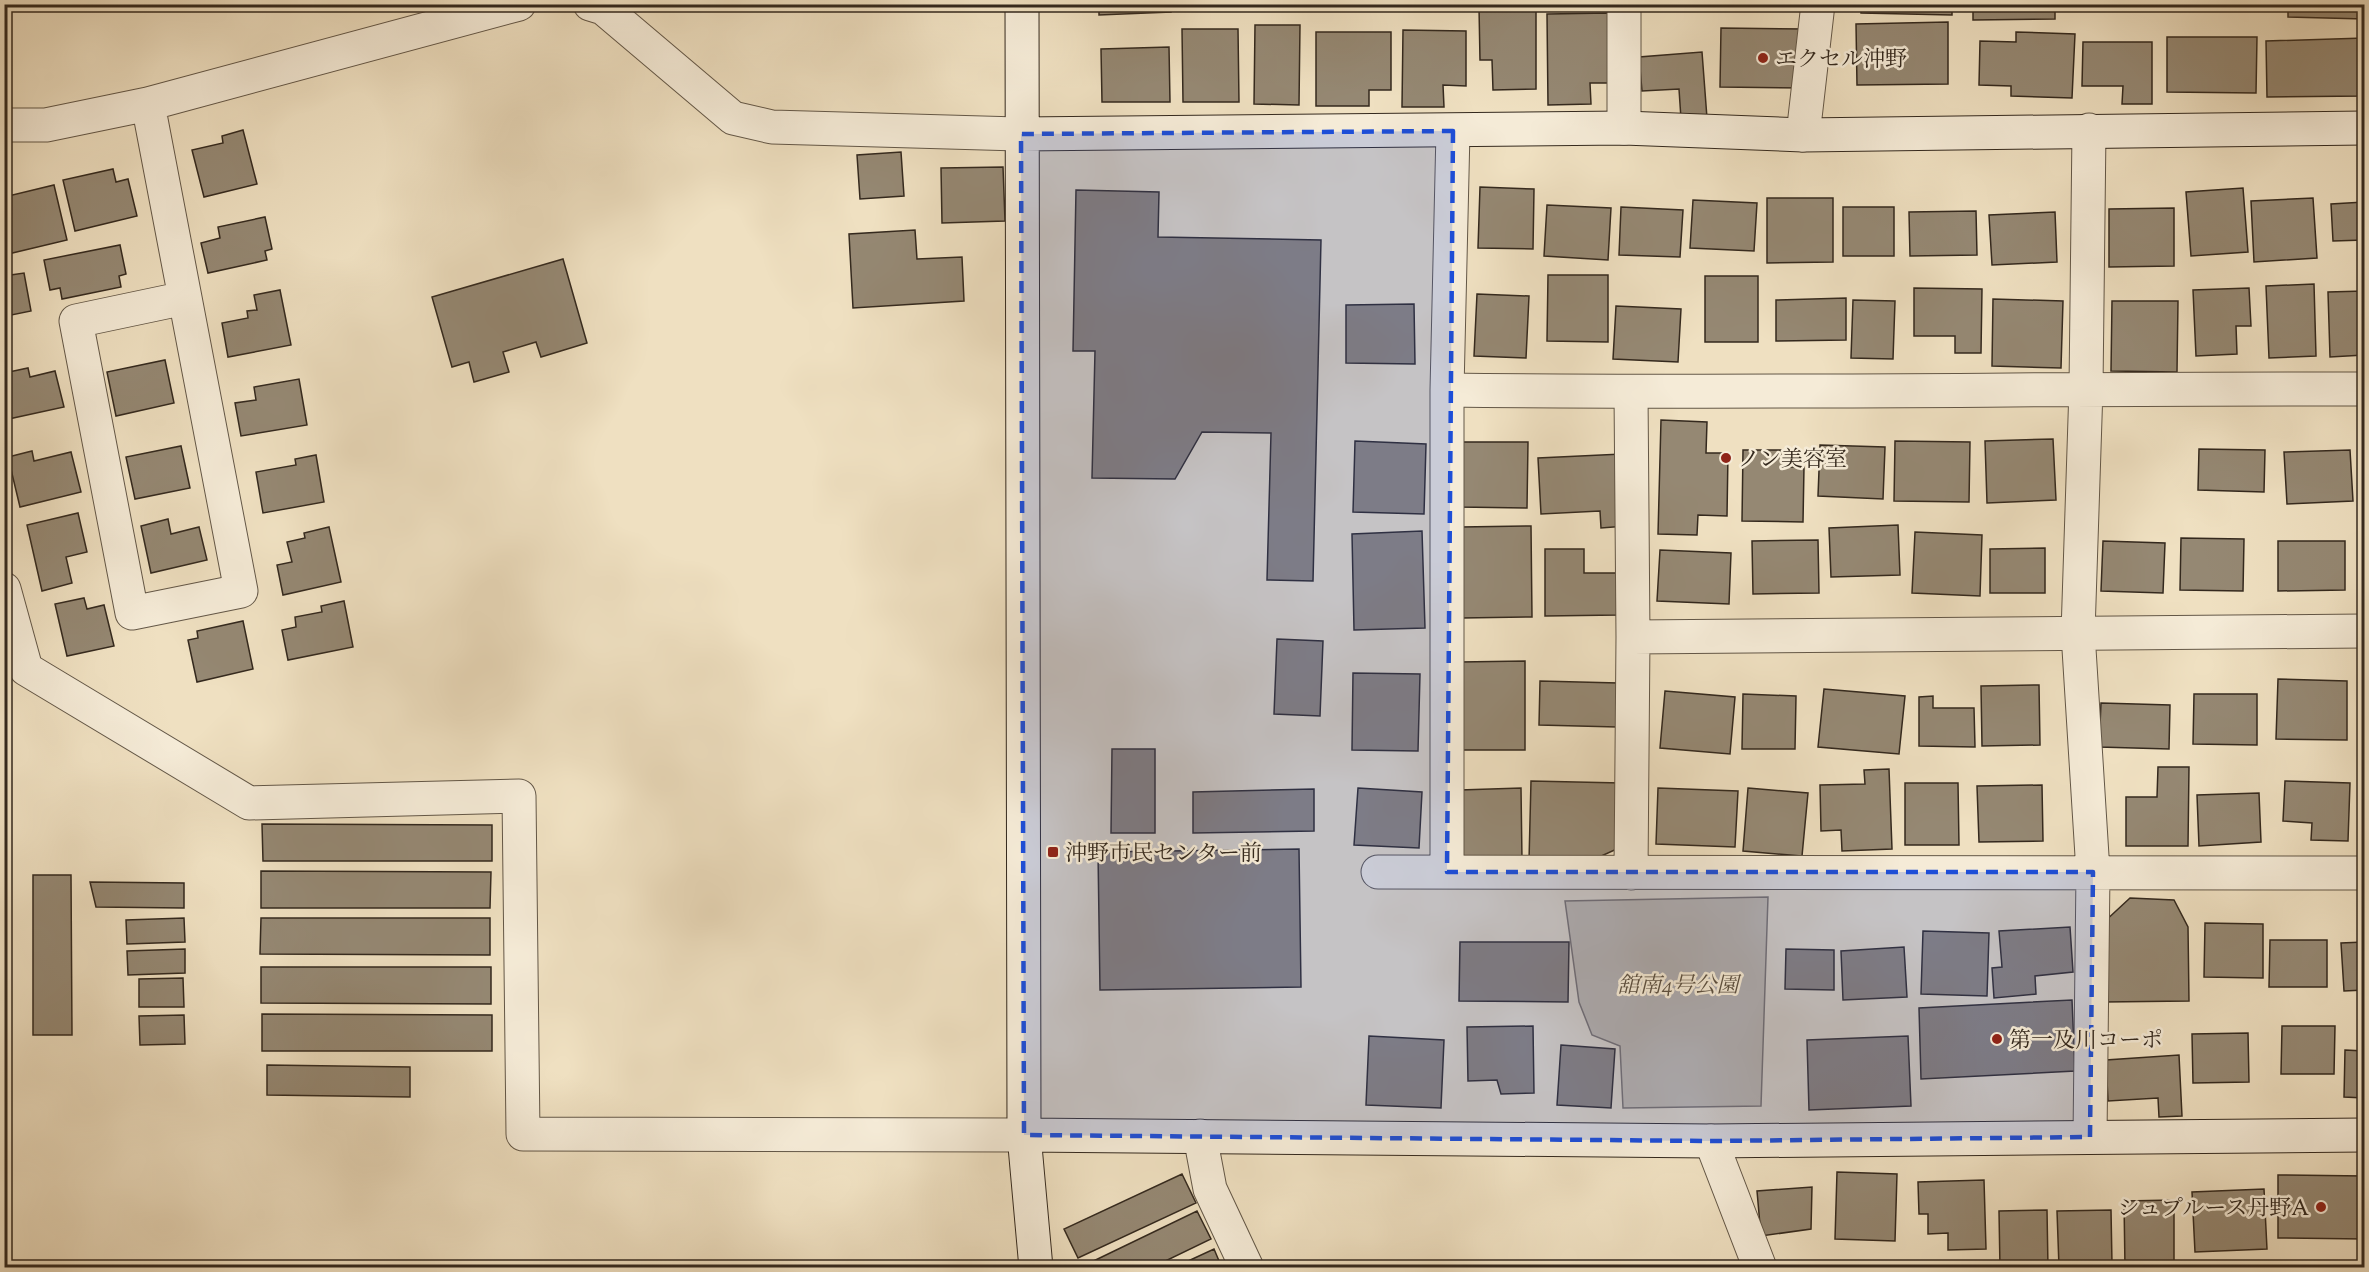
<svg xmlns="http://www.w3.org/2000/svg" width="2369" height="1272" font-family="'Sorts Mill Goudy','Noto Serif JP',serif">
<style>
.green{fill:#cfc1a5;stroke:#827562;stroke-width:1.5}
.building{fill:#958873;stroke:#34291e;stroke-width:1.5}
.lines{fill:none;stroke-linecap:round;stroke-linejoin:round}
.street-casing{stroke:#635747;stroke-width:35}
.secondary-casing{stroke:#34291e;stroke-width:35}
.street{stroke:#f5ebd7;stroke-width:33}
.secondary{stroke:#f5ebd7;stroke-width:33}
.marked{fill:#1d4ed8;fill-opacity:0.2;stroke:#1d4ed8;stroke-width:4.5;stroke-dasharray:12 8;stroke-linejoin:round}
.poi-dot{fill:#8f2418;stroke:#f5ebd7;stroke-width:2}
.labels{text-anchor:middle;stroke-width:5;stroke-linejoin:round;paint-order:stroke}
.poi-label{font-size:22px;fill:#34291e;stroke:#f5ebd7;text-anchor:start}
.park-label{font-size:22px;font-style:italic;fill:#5b4f40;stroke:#f5ebd7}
</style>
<rect width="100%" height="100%" fill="#efe0c1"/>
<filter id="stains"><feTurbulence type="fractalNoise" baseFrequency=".00333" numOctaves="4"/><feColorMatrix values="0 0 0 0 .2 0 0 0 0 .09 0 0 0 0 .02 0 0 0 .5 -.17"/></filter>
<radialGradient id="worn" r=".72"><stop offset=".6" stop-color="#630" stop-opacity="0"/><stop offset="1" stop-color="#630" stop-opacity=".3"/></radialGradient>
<path class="green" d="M 1768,897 L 1761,1106 L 1623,1108 L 1620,1046 L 1592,1035 L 1579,1002 L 1565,901 Z"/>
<path class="building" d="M 1099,4 L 1171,4 L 1171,12 L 1099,15 Z
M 1861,4 L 1952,4 L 1952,15 L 1861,13 Z
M 1973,4 L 2055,4 L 2055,19 L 1973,20 Z
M 2069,4 L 2158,4 L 2158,8 L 2069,7 Z
M 2168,4 L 2255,4 L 2255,11 L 2168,9 Z
M 2288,4 L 2364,4 L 2364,19 L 2288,17 Z
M 1536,6 L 1536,89 L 1493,90 L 1492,60 L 1480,60 L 1479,7 Z
M 1610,13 L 1610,83 L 1590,83 L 1591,104 L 1548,105 L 1547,14 Z
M 1948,22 L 1948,84 L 1857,85 L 1856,24 Z
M 1255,25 L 1300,25 L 1299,105 L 1254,104 Z
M 1721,28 L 1806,29 L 1805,88 L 1720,87 Z
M 1182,29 L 1238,29 L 1239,102 L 1183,102 Z
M 1403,30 L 1466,31 L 1466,86 L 1443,85 L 1444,107 L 1402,107 Z
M 1316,32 L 1391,32 L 1391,90 L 1369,90 L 1369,106 L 1316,106 Z
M 2016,32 L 2075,34 L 2072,98 L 2011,96 L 2011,86 L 1979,85 L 1980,41 L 2016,42 Z
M 2167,37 L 2257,37 L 2256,93 L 2167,92 Z
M 2364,38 L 2364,96 L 2267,97 L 2266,41 Z
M 2083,42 L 2152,42 L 2152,104 L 2122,104 L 2123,86 L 2082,86 Z
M 1169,47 L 1170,102 L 1102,102 L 1101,49 Z
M 1702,52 L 1707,118 L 1681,119 L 1679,89 L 1642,91 L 1639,57 Z
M 243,130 L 257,184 L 204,197 L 192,150 L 223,143 L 222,136 Z
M 901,152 L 904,196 L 860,199 L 857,155 Z
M 1003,167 L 1005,221 L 942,223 L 941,168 Z
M 113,169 L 116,182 L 128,179 L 137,216 L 75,231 L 63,180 Z
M 54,185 L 67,240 L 4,255 L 4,197 Z
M 1480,187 L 1534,189 L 1533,249 L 1478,248 Z
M 2243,188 L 2248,252 L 2191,256 L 2186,192 Z
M 1076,190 L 1159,192 L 1158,237 L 1321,240 L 1313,581 L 1267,580 L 1271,433 L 1202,432 L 1175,479 L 1092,478 L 1095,351 L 1073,351 Z
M 1767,198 L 1833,198 L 1833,262 L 1767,263 Z
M 2313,198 L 2317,258 L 2254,262 L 2251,201 Z
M 1693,200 L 1757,203 L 1754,251 L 1690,248 Z
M 2364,202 L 2364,240 L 2333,241 L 2331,204 Z
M 1547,205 L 1611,208 L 1608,260 L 1544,256 Z
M 1621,207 L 1683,210 L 1680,257 L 1619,255 Z
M 1843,207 L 1894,207 L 1894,256 L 1843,256 Z
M 2174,208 L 2174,266 L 2109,267 L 2109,209 Z
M 1976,211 L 1977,255 L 1910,256 L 1909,212 Z
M 2055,212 L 2057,262 L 1992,265 L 1989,215 Z
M 265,217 L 272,249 L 265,251 L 267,260 L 208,273 L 201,243 L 220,238 L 218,227 Z
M 915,230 L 917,259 L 962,257 L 964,301 L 853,308 L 849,234 Z
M 120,245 L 126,274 L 119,276 L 121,287 L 62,299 L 60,288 L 50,290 L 44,260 Z
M 563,259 L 587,343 L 541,357 L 536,342 L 503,352 L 509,372 L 474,382 L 469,362 L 452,367 L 432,297 Z
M 24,273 L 31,311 L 6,316 L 10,336 L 4,337 L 4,276 Z
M 1548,275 L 1608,275 L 1608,342 L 1547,341 Z
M 1705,276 L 1758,276 L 1758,342 L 1705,342 Z
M 2314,284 L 2316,356 L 2269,358 L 2266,286 Z
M 1914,288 L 1982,289 L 1981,353 L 1955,353 L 1955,336 L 1914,336 Z
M 2249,288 L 2251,326 L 2236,326 L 2237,354 L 2196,356 L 2193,290 Z
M 280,290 L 291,345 L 228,357 L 222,323 L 248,318 L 247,311 L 257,310 L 254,295 Z
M 2364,291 L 2364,355 L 2330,357 L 2328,292 Z
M 1477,294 L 1529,296 L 1526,358 L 1474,356 Z
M 1846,298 L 1846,340 L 1776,341 L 1776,300 Z
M 1993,299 L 2063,301 L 2061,368 L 1992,366 Z
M 1853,300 L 1895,301 L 1893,359 L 1851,358 Z
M 2112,301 L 2178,301 L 2177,372 L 2111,371 Z
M 1414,304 L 1415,364 L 1346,363 L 1346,305 Z
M 1616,306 L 1681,309 L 1678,362 L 1613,359 Z
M 165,360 L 174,403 L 116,416 L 107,372 Z
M 28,368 L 30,377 L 55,371 L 64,407 L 4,420 L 4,373 Z
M 299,379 L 307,425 L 241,436 L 235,403 L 256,400 L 254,387 Z
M 1661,420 L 1707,422 L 1706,453 L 1728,453 L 1727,516 L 1698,515 L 1697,535 L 1658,534 Z
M 2053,439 L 2056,500 L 1987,503 L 1985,441 Z
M 1355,441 L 1426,444 L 1424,514 L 1353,512 Z
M 1895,441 L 1970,442 L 1969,502 L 1894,501 Z
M 1460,442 L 1528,442 L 1527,508 L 1459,507 Z
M 1820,445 L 1885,447 L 1883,499 L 1818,496 Z
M 181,446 L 190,488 L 135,499 L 126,457 Z
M 2199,449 L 2265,450 L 2264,492 L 2198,490 Z
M 1743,450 L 1788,450 L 1787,467 L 1804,467 L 1803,522 L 1742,521 Z
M 2350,450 L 2353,501 L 2287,504 L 2284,452 Z
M 32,451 L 34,461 L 71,452 L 81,492 L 20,507 L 8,457 Z
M 1622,454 L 1626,526 L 1601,528 L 1600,511 L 1541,514 L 1538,458 Z
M 316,455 L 324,502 L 263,513 L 256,472 L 296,465 L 295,459 Z
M 78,513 L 87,552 L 66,557 L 72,583 L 42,591 L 27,525 Z
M 168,519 L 171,534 L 199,527 L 207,560 L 151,573 L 141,526 Z
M 1898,525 L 1900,575 L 1831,577 L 1829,528 Z
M 1531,526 L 1532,617 L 1462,618 L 1461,527 Z
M 329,527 L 341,582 L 283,595 L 277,565 L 292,562 L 287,542 L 305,538 L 304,533 Z
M 1422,531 L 1425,628 L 1354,630 L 1352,534 Z
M 1915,532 L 1982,535 L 1980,596 L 1912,593 Z
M 2181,538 L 2244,539 L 2243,591 L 2180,590 Z
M 1818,540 L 1819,593 L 1753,594 L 1752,541 Z
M 2103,541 L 2165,543 L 2163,593 L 2101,591 Z
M 2278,541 L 2345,541 L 2345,590 L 2278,591 Z
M 2045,548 L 2045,593 L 1990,593 L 1990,549 Z
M 1545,549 L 1584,549 L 1584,573 L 1618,573 L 1618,615 L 1545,616 Z
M 1660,550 L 1731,553 L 1729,604 L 1657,601 Z
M 84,598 L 87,609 L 104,605 L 114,646 L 67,656 L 55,604 Z
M 344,601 L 353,647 L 288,660 L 282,630 L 296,627 L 295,617 L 322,612 L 321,606 Z
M 243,621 L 253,669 L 197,682 L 188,640 L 198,638 L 197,631 Z
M 1277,639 L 1323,641 L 1320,716 L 1274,714 Z
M 1525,661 L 1525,750 L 1460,750 L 1460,662 Z
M 1353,673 L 1420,674 L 1418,751 L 1352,750 Z
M 2278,679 L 2347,681 L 2347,740 L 2276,739 Z
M 1540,681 L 1618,683 L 1617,727 L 1539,725 Z
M 2039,685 L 2040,745 L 1982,746 L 1981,686 Z
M 1824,689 L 1905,696 L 1899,754 L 1818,747 Z
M 1665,691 L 1735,697 L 1730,754 L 1660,748 Z
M 1743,694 L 1796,696 L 1795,749 L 1742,749 Z
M 2194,694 L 2257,694 L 2257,745 L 2193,744 Z
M 1933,696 L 1933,708 L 1974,708 L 1975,747 L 1919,746 L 1919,697 Z
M 2101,703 L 2170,705 L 2169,749 L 2099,747 Z
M 1112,749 L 1155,749 L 1155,833 L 1111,833 Z
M 2158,767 L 2189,767 L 2188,846 L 2126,846 L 2126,797 L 2157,797 Z
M 1889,769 L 1892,849 L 1842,851 L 1841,830 L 1821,831 L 1820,785 L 1865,784 L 1864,770 Z
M 1531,781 L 1621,783 L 1619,848 L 1586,863 L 1529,861 Z
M 2285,781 L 2350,783 L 2348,841 L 2311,840 L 2312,823 L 2283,821 Z
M 1905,783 L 1958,783 L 1959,845 L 1905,845 Z
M 2042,785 L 2043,841 L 1979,842 L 1977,786 Z
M 1358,788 L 1422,792 L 1419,848 L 1354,845 Z
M 1521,788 L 1522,860 L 1462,861 L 1460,790 Z
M 1658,788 L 1738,791 L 1735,847 L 1656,844 Z
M 1748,788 L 1808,793 L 1802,856 L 1743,851 Z
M 1314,789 L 1314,831 L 1193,833 L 1193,792 Z
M 2259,793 L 2261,842 L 2199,846 L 2197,795 Z
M 262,824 L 492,825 L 492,861 L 263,861 Z
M 1299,849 L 1301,987 L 1100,990 L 1098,852 Z
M 261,871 L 491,872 L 490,908 L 261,908 Z
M 33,875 L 71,875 L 72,1035 L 33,1035 Z
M 90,882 L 184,883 L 184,908 L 96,907 Z
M 2130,898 L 2174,900 L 2188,927 L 2189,1001 L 2104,1002 L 2103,923 Z
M 184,918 L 185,942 L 127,944 L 126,920 Z
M 261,918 L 490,918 L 490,955 L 260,954 Z
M 2205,923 L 2263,924 L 2263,978 L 2204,977 Z
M 2070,927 L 2073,972 L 2035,976 L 2036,994 L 1994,998 L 1992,968 L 2002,967 L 1999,931 Z
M 1923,931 L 1989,933 L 1987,996 L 1921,994 Z
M 2270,940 L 2327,940 L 2327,987 L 2269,987 Z
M 1460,942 L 1569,942 L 1568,1002 L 1459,1001 Z
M 2364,942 L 2364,990 L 2344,991 L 2341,943 Z
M 1904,947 L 1907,997 L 1843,1000 L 1841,951 Z
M 185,949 L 185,973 L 128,975 L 127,951 Z
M 1786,949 L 1834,950 L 1834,990 L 1785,989 Z
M 261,967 L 491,967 L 491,1004 L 261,1003 Z
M 183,978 L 184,1007 L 139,1007 L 139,979 Z
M 2072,1000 L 2075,1071 L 1921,1079 L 1919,1008 Z
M 262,1014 L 492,1015 L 492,1051 L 262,1051 Z
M 184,1015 L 185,1044 L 140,1045 L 139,1016 Z
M 1533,1026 L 1534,1093 L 1501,1094 L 1497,1080 L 1468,1081 L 1467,1027 Z
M 2282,1026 L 2335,1026 L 2334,1074 L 2281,1074 Z
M 2248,1033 L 2249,1082 L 2193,1083 L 2192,1034 Z
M 1369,1036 L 1444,1040 L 1441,1108 L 1366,1105 Z
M 1908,1036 L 1911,1106 L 1809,1110 L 1807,1040 Z
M 1561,1045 L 1615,1049 L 1611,1108 L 1557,1105 Z
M 2345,1050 L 2364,1051 L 2364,1098 L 2344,1097 Z
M 2179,1055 L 2182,1116 L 2159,1117 L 2158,1098 L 2108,1101 L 2106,1060 Z
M 267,1065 L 410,1067 L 410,1097 L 267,1095 Z
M 1837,1172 L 1897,1174 L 1895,1241 L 1835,1239 Z
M 1182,1174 L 1196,1203 L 1078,1258 L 1064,1229 Z
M 2278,1175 L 2364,1176 L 2364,1239 L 2278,1238 Z
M 1984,1180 L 1986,1249 L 1948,1250 L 1948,1233 L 1928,1234 L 1928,1214 L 1919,1214 L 1918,1182 Z
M 1812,1187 L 1811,1229 L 1761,1236 L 1757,1191 Z
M 2264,1189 L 2267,1249 L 2195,1252 L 2192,1192 Z
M 2174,1200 L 2174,1268 L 2125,1268 L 2124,1201 Z
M 2047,1210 L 2048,1268 L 2000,1268 L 1999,1211 Z
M 2111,1210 L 2112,1264 L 2059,1267 L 2057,1211 Z
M 1197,1211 L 1211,1239 L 1151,1268 L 1079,1268 Z
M 1214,1249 L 1222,1268 L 1173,1268 Z
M 1839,1261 L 1840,1268 L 1804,1268 L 1804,1262 Z
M 1988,1262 L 1988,1268 L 1931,1268 L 1931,1263 Z"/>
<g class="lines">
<defs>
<path id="street" d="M 590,4 L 603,8 L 733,118 L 772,127 L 1021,134
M 1624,4 L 1624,128
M 148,104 L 241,591 L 132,613 L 76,321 L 185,298
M 4,125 L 46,125 L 148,104 L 519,4
M 2089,130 L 2086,388 L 2078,633 L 2093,872 L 2090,1137
M 1803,135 L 1818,4
M 1447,390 C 1753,394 2059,388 2364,389
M 4,589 L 26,669 L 249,803 L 519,796 L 523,1134 L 1024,1135
M 1633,637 L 2364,631
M 1378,872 L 2364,873
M 1447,872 L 1447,390 L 1453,131
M 1631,873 L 1633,637 L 1631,392
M 1200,1136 L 1210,1189 L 1247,1268
M 1711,1141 L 1760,1268"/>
<path id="secondary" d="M 1022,4 L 1024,1135 L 1036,1268
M 1021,134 L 1624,128 L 1803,135 L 2364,128
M 1024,1135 L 1711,1141 L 2364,1135"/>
</defs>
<use href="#street" class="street-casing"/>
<use href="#secondary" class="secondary-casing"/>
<use href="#street" class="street"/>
<use href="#secondary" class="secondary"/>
</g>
<path class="marked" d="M 1453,131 L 1447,872 L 2093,872 L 2090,1137 L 1711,1141 L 1024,1135 L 1021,134 Z"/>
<g class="poi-dot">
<circle cx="1763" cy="58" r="6"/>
<circle cx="1726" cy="458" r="6"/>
<rect x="1047" y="846" width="12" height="12" rx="3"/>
<circle cx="1997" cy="1039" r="6"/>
<circle cx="2321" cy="1207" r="6"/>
</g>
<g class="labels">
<g class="poi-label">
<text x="1775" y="66">エクセル沖野</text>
<text x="1738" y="466">ノン美容室</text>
<text x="1065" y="860">沖野市民センター前</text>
<text x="2009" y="1047">第一及川コーポ</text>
<text x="2309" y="1215" text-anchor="end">シュプルース丹野A</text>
</g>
<g class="park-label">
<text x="1678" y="992">舘南4号公園</text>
</g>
</g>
<rect width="2369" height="1272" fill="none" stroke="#efe0c1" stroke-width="24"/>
<rect x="6" y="6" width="2357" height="1260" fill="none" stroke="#34291e" stroke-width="3"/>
<rect x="12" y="12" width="2345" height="1248" fill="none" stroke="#34291e" stroke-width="1.5"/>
<rect width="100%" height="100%" filter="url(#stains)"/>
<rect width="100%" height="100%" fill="url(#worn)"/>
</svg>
